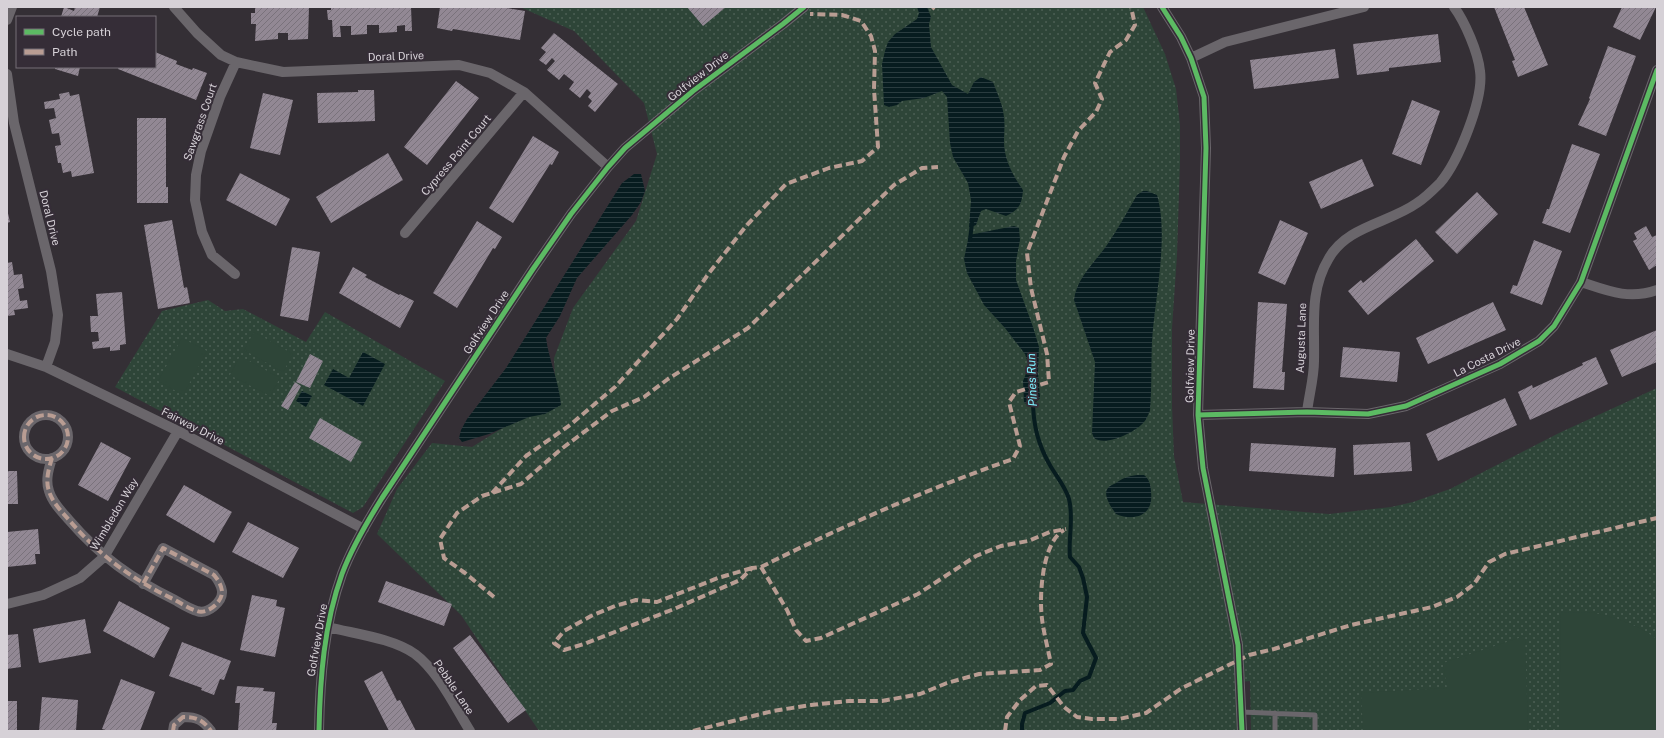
<svg xmlns="http://www.w3.org/2000/svg" width="1664" height="738" font-family="'Public Sans',sans-serif">
<style>
.green{fill:url(#green-dots)}
.pitch{fill:#2e4538}
.water{fill:url(#water-rules)}
.lines{fill:none;stroke-linecap:round;stroke-linejoin:round}
.stream{stroke:#071c1f;stroke-width:4}
.building{fill:url(#building-hatch)}
.service{stroke:#6a666b;stroke-width:5}
.minor{stroke:#6a666b;stroke-width:10}
.quiet{stroke:#b99d93;stroke-width:4;stroke-dasharray:8 4;stroke-linecap:butt}
.cycleway-casing{stroke:#352d37;stroke-width:8}
.cycleway{stroke:#5cba63;stroke-width:5}
.labels{text-anchor:middle;stroke-width:4;stroke-linejoin:round;paint-order:stroke}
.street-label{font-size:11px;fill:#d6d1d7;stroke:#352d37}
.water-label{font-size:12px;font-style:italic;fill:#7ef0fe;stroke:#352d37}
</style>
<defs>
<pattern id="green-dots" width="8" height="8" patternUnits="userSpaceOnUse"><rect width="8" height="8" fill="#2e4538"/><path d="M2 2h.1M6 6h.1" fill="none" stroke="#4c5f54" stroke-width="1.8" stroke-linecap="round"/></pattern>
<pattern id="water-rules" width="6" height="5" patternUnits="userSpaceOnUse"><rect width="6" height="5" fill="#071c1f"/><path d="M0 2.5h6" fill="none" stroke="#2a3c3f"/></pattern>
<pattern id="building-hatch" width="6" height="6" patternUnits="userSpaceOnUse"><rect width="6" height="6" fill="#928894"/><path d="M-1 1l2-2M0 6l6-6M5 7l2-2" fill="none" stroke="#79727b"/></pattern>
</defs>
<rect width="100%" height="100%" fill="#342f35"/>
<path class="green" d="M 520,7 L 1143,7 L 1165,54 L 1176,89 L 1180,125 L 1180,163 L 1177,255 L 1172,328 L 1172,406 L 1174,456 L 1183,502 L 1329,514 L 1391,507 L 1413,502 L 1450,489 L 1559,433 L 1657,388 L 1657,731 L 1251,731 L 1250,681 L 1240,682 L 1242,731 L 539,731 L 461,615 L 377,534 L 397,489 L 432,443 L 472,447 L 517,419 L 556,403 L 554,358 L 573,308 L 636,221 L 657,154 L 644,103 L 574,31 Z
M 208,300 L 225,311 L 243,309 L 306,342 L 325,312 L 445,381 L 363,507 L 353,513 L 115,387 L 162,311 Z"/>
<path class="pitch" d="M 254,332 L 293,354 L 283,372 L 244,350 Z
M 182,338 L 207,351 L 183,395 L 158,381 Z
M 240,356 L 280,378 L 270,396 L 230,375 Z
M 1589,612 C 1614,616 1636,624 1657,639 L 1657,731 L 1559,731 L 1561,613 Z
M 1525,636 L 1528,731 L 1363,731 L 1361,693 L 1447,688 L 1443,663 Z"/>
<path class="water" d="M 917,7 L 927,7 L 931,17 L 929,24 L 931,47 L 952,85 L 968,94 L 974,82 L 981,77 L 993,82 C 997,93 1003,105 1004,117 C 1005,125 1004,134 1004,142 C 1004,159 1013,176 1023,190 C 1022,204 1019,210 1006,216 L 986,209 L 981,211 L 976,225 L 969,228 L 971,200 L 968,183 L 953,157 L 950,143 L 947,97 L 942,91 L 924,98 L 902,101 L 897,105 L 889,107 L 884,105 L 882,64 L 885,51 L 888,42 L 895,34 L 917,19 L 919,13 Z
M 634,174 L 641,174 L 645,191 L 641,202 L 632,215 L 577,278 L 560,316 L 546,338 C 549,361 559,381 561,405 L 545,414 L 529,417 L 489,434 L 462,442 L 459,438 L 461,430 L 467,419 L 506,368 L 622,183 Z
M 1143,191 L 1147,191 L 1157,195 C 1169,236 1155,297 1152,341 C 1151,364 1152,387 1150,411 C 1148,414 1147,419 1144,422 C 1136,432 1105,447 1094,438 L 1092,433 L 1095,362 L 1074,300 C 1076,279 1095,262 1107,245 C 1118,229 1127,212 1137,195 Z
M 1014,226 L 1019,228 L 1020,240 L 1016,261 L 1016,280 L 1033,327 L 1039,347 L 1038,373 L 1040,398 L 1033,405 L 1024,403 L 1023,381 L 1029,366 L 1025,354 L 1005,328 L 984,305 L 967,273 L 964,259 L 969,235 Z
M 363,352 L 385,364 L 363,406 L 324,385 L 333,369 L 349,378 Z
M 302,391 L 312,396 L 306,407 L 296,401 Z
M 1137,475 L 1144,475 C 1149,479 1151,485 1151,492 C 1154,515 1135,522 1116,514 C 1112,508 1102,495 1108,488 C 1109,486 1114,484 1116,483 C 1123,478 1128,476 1137,475 Z"/>
<g class="lines">
<path class="stream" d="M 970,240 L 972,223
M 1022,731 L 1022,724 L 1025,713 L 1050,703 L 1065,691 L 1073,690 L 1080,681 L 1089,677 L 1096,658 L 1083,633 L 1087,597 L 1083,578 L 1079,567 L 1070,557 C 1068,538 1074,519 1069,499 C 1066,488 1057,477 1051,467 C 1038,445 1033,425 1033,400"/>
</g>
<path class="building" d="M 64,7 L 74,11 L 75,7 L 100,7 L 97,17 L 61,17 Z
M 255,7 L 309,7 L 308,39 L 288,40 L 288,33 L 278,33 L 278,39 L 255,41 L 256,24 L 251,24 L 251,13 L 255,13 Z
M 331,7 L 411,7 L 412,31 L 405,31 L 405,25 L 397,26 L 397,32 L 379,33 L 379,25 L 367,25 L 367,34 L 351,35 L 351,26 L 340,26 L 341,37 L 333,37 L 332,20 L 328,20 L 327,10 L 331,10 Z
M 440,7 L 501,7 L 525,11 L 520,40 L 453,29 L 452,31 L 437,28 Z
M 687,7 L 726,7 L 703,26 Z
M 1494,7 L 1524,7 L 1548,65 L 1518,77 L 1512,61 L 1515,60 Z
M 1622,7 L 1656,7 L 1640,40 L 1613,27 Z
M 554,33 L 618,84 L 595,112 L 588,106 L 592,101 L 588,97 L 591,93 L 587,89 L 580,98 L 569,89 L 574,82 L 564,74 L 559,80 L 547,70 L 555,61 L 552,58 L 546,65 L 539,60 L 546,52 L 541,48 Z
M 1438,34 L 1441,62 L 1389,68 L 1389,71 L 1357,75 L 1353,44 Z
M 1608,46 L 1636,56 L 1606,136 L 1578,125 L 1590,99 L 1589,98 Z
M 1335,49 L 1339,78 L 1254,89 L 1250,60 Z
M 155,52 L 177,61 L 176,64 L 192,70 L 193,68 L 207,73 L 196,100 L 118,69 L 119,67 L 155,67 Z
M 55,67 L 80,67 L 78,76 L 55,69 Z
M 456,81 L 479,98 L 427,165 L 404,147 Z
M 358,90 L 374,90 L 375,121 L 318,123 L 317,93 L 358,92 Z
M 69,92 L 70,96 L 79,94 L 94,173 L 72,177 L 71,171 L 63,173 L 61,163 L 58,163 L 55,146 L 61,145 L 59,133 L 52,134 L 49,120 L 56,118 L 54,108 L 45,109 L 44,102 L 60,99 L 59,94 Z
M 263,93 L 293,100 L 280,155 L 250,148 Z
M 1412,100 L 1440,111 L 1421,165 L 1392,154 Z
M 137,118 L 166,118 L 166,187 L 168,187 L 168,203 L 137,203 Z
M 533,136 L 559,152 L 552,165 L 550,164 L 513,223 L 489,208 Z
M 1572,144 L 1600,154 L 1570,233 L 1542,223 L 1547,209 L 1549,209 Z
M 388,153 L 403,180 L 331,223 L 316,197 Z
M 1362,159 L 1374,186 L 1321,209 L 1309,182 Z
M 240,173 L 290,199 L 276,226 L 226,200 Z
M 1477,192 L 1498,214 L 1457,254 L 1435,232 Z
M 7,209 L 10,222 L 7,223 Z
M 172,220 L 184,288 L 187,287 L 190,303 L 158,309 L 144,225 Z
M 1280,220 L 1308,233 L 1285,285 L 1258,273 Z
M 477,221 L 502,237 L 495,249 L 493,248 L 457,308 L 433,293 Z
M 1646,226 L 1652,237 L 1657,235 L 1657,265 L 1649,270 L 1633,241 L 1637,239 L 1634,233 Z
M 1416,239 L 1434,261 L 1368,315 L 1348,291 L 1361,280 L 1363,283 Z
M 1534,240 L 1562,251 L 1542,305 L 1510,293 L 1513,285 L 1517,286 Z
M 292,247 L 320,252 L 308,321 L 280,316 Z
M 12,262 L 14,275 L 22,274 L 24,288 L 18,289 L 20,301 L 27,300 L 28,308 L 14,310 L 15,315 L 7,316 L 7,263 Z
M 353,267 L 367,275 L 365,277 L 399,295 L 400,294 L 414,301 L 400,328 L 339,293 Z
M 122,292 L 126,344 L 120,345 L 120,350 L 110,351 L 110,347 L 93,349 L 92,342 L 99,341 L 98,332 L 91,332 L 90,316 L 98,316 L 96,294 Z
M 1258,302 L 1287,304 L 1282,372 L 1285,372 L 1284,390 L 1253,388 Z
M 1493,302 L 1506,330 L 1428,364 L 1416,338 Z
M 1657,330 L 1657,362 L 1622,377 L 1610,350 Z
M 1343,347 L 1400,352 L 1397,382 L 1340,377 Z
M 310,354 L 323,361 L 310,388 L 296,382 Z
M 1596,357 L 1608,384 L 1530,420 L 1518,392 L 1532,385 L 1533,388 L 1583,365 L 1582,363 Z
M 295,382 L 301,386 L 288,410 L 281,406 Z
M 1505,398 L 1517,425 L 1438,461 L 1426,434 Z
M 320,418 L 362,442 L 351,462 L 309,438 Z
M 101,442 L 131,458 L 108,501 L 78,485 Z
M 1410,442 L 1412,471 L 1354,475 L 1353,445 Z
M 1251,443 L 1336,448 L 1334,477 L 1249,471 Z
M 7,471 L 17,471 L 18,504 L 7,504 Z
M 184,485 L 232,512 L 214,543 L 166,515 Z
M 248,522 L 299,548 L 283,578 L 232,552 Z
M 38,529 L 40,554 L 35,554 L 36,564 L 7,567 L 7,532 Z
M 386,581 L 452,604 L 444,626 L 378,602 Z
M 252,595 L 277,600 L 276,606 L 285,608 L 275,657 L 240,650 Z
M 119,601 L 170,628 L 154,658 L 103,631 Z
M 85,619 L 91,653 L 39,663 L 33,629 Z
M 18,634 L 21,667 L 7,669 L 7,635 Z
M 470,635 L 526,710 L 508,723 L 453,648 Z
M 182,642 L 231,661 L 224,680 L 220,679 L 214,695 L 201,690 L 202,688 L 169,676 Z
M 382,671 L 397,701 L 400,700 L 416,731 L 389,731 L 364,681 Z
M 121,679 L 155,692 L 140,731 L 109,731 L 102,729 Z
M 237,686 L 264,688 L 263,691 L 275,692 L 272,723 L 277,723 L 276,731 L 238,731 L 240,703 L 235,703 Z
M 42,697 L 78,700 L 76,731 L 39,731 Z
M 7,701 L 17,701 L 17,731 L 7,731 Z"/>
<g class="lines">
<path class="service" d="M 1241,712 L 1315,715 L 1315,731
M 1275,713 L 1275,731"/>
<path class="minor" d="M 174,7 L 197,33 L 221,55 L 236,62 L 283,72 L 459,65 L 490,73 L 524,92 L 608,167
M 1162,7 L 1181,37 L 1191,58 L 1204,97 L 1206,148 L 1198,415 L 1203,468 L 1238,645 L 1242,731
M 7,20 L 12,7
M 1191,58 L 1225,42 L 1364,7
M 7,74 L 14,123 L 51,271 L 58,315 L 55,342 L 46,367
M 405,233 L 524,92
M 235,274 L 212,255 L 202,232 L 195,200 L 196,175 L 201,151 L 220,97 L 236,62
M 1581,282 C 1608,291 1629,300 1657,290
M 7,354 L 46,367 L 178,431 L 364,529
M 1307,412 C 1309,395 1314,378 1314,361 C 1315,324 1309,291 1329,258 C 1347,226 1389,223 1417,203 C 1425,198 1433,190 1440,183 C 1458,162 1484,99 1480,71 C 1478,52 1465,22 1454,7
M 1198,415 L 1307,412 L 1368,414 L 1406,406 L 1500,364 L 1539,341 L 1554,326 L 1581,282 L 1657,70
M24 437a22 22 0 1 1 44 0a22 22 0 1 1-44 0Z
M 52,458 C 49,468 45,480 49,491 C 52,502 62,512 69,520 C 101,557 132,579 175,600 C 182,604 190,609 197,611 C 207,615 223,602 222,591 C 221,584 218,580 214,575 L 163,548 L 143,584
M 7,604 L 43,595 L 80,578 L 104,557 L 178,431
M 328,627 C 355,634 392,638 415,654 C 438,671 455,707 470,731
M 173,731 L 174,725 L 183,717 C 197,717 203,720 211,731
M 319,731 C 320,678 324,624 342,574 C 352,547 367,522 382,498 L 533,269 L 571,214 L 608,167 L 625,148 L 693,91 L 783,24 L 804,7"/>
<path class="quiet" d="M 932,9 L 934,7
M24 437a22 22 0 1 1 44 0a22 22 0 1 1-44 0Z
M 52,458 C 49,468 45,480 49,491 C 52,502 62,512 69,520 C 101,557 132,579 175,600 C 182,604 190,609 197,611 C 207,615 223,602 222,591 C 221,584 218,580 214,575 L 163,548 L 143,584
M 492,493 L 526,456 L 570,425 L 615,387 L 677,319 L 709,273 L 747,225 L 786,184 L 829,168 L 862,161 L 878,147 L 874,89 L 875,51 L 871,36 L 861,21 L 842,15 L 810,14
M 761,567 C 843,526 927,489 1013,459 L 1020,446 L 1009,402 L 1016,392 L 1049,382 L 1047,354 L 1031,288 L 1027,253 L 1064,157 L 1078,131 L 1096,112 L 1102,99 L 1095,83 L 1110,52 L 1126,40 L 1135,25 L 1131,7
M 752,568 L 718,578 L 657,602 L 636,600 L 615,606 L 591,616 L 564,631 L 554,643 L 564,650 L 584,644 L 674,609 L 740,580 L 752,568 L 761,567 L 787,610 L 796,630 L 806,641 L 821,638 L 918,594 L 976,556 L 1001,546 L 1028,541 L 1050,532 L 1066,529
M 494,597 L 465,573 L 444,558 L 440,539 L 457,513 L 482,496 L 521,484 L 560,450 L 612,411 L 644,397 L 668,379 L 748,328 L 894,185 L 922,168 L 938,167
M 173,731 L 174,725 L 183,717 C 197,717 203,720 211,731
M 693,731 L 773,711 L 811,705 L 849,701 L 882,701 L 920,694 L 947,683 L 979,674 L 1040,670 L 1051,664 C 1048,649 1044,634 1042,619 C 1039,596 1042,542 1064,530
M 1005,731 L 1007,717 L 1020,700 L 1036,686 L 1047,685 L 1064,707 L 1077,717 L 1092,719 L 1119,719 L 1146,713 L 1182,688 L 1249,655 L 1274,649 L 1351,625 L 1432,607 L 1457,597 L 1474,584 L 1489,562 L 1505,554 L 1657,518"/>
<defs>
<path id="cycleway" d="M 1162,7 L 1181,37 L 1191,58 L 1204,97 L 1206,148 L 1198,415 L 1203,468 L 1238,645 L 1242,731
M 1198,415 L 1307,412 L 1368,414 L 1406,406 L 1500,364 L 1539,341 L 1554,326 L 1581,282 L 1657,70
M 319,731 C 320,678 324,624 342,574 C 352,547 367,522 382,498 L 533,269 L 571,214 L 608,167 L 625,148 L 693,91 L 783,24 L 804,7"/>
</defs>
<use href="#cycleway" class="cycleway-casing"/>
<use href="#cycleway" class="cycleway"/>
</g>
<g class="labels">
<g class="street-label">
<text transform="translate(396 56) rotate(-2)" y="4">Doral Drive</text>
<text transform="translate(698 76) rotate(-38)" y="4">Golfview Drive</text>
<text transform="translate(200 122) rotate(-71)" y="4">Sawgrass Court</text>
<text transform="translate(456 155) rotate(-50)" y="4">Cypress Point Court</text>
<text transform="translate(50 218) rotate(76)" y="4">Doral Drive</text>
<text transform="translate(486 322) rotate(-57)" y="4">Golfview Drive</text>
<text transform="translate(1301 338) rotate(-88)" y="4">Augusta Lane</text>
<text transform="translate(1487 357) rotate(-27)" y="4">La Costa Drive</text>
<text transform="translate(1190 366) rotate(-89)" y="4">Golfview Drive</text>
<text transform="translate(193 426) rotate(27)" y="4">Fairway Drive</text>
<text transform="translate(114 514) rotate(-59)" y="4">Wimbledon Way</text>
<text transform="translate(317 640) rotate(-80)" y="4">Golfview Drive</text>
<text transform="translate(454 687) rotate(56)" y="4">Pebble Lane</text>
</g>
<g class="water-label">
<text transform="translate(1032 380) rotate(-92)" y="4">Pines Run</text>
</g>
</g>
<rect width="1664" height="738" fill="none" stroke="#d6d1d7" stroke-width="16"/>
<rect x="16" y="16" width="140" height="52" fill="#352d37" stroke="#756f77"/>
<rect x="24" y="29" width="20" height="6" fill="#5cba63" stroke="#756f77"/>
<text x="52" y="36" font-size="12" fill="#d6d1d7">Cycle path</text>
<rect x="24" y="49" width="20" height="6" fill="#b99d93" stroke="#756f77"/>
<text x="52" y="56" font-size="12" fill="#d6d1d7">Path</text>
</svg>
